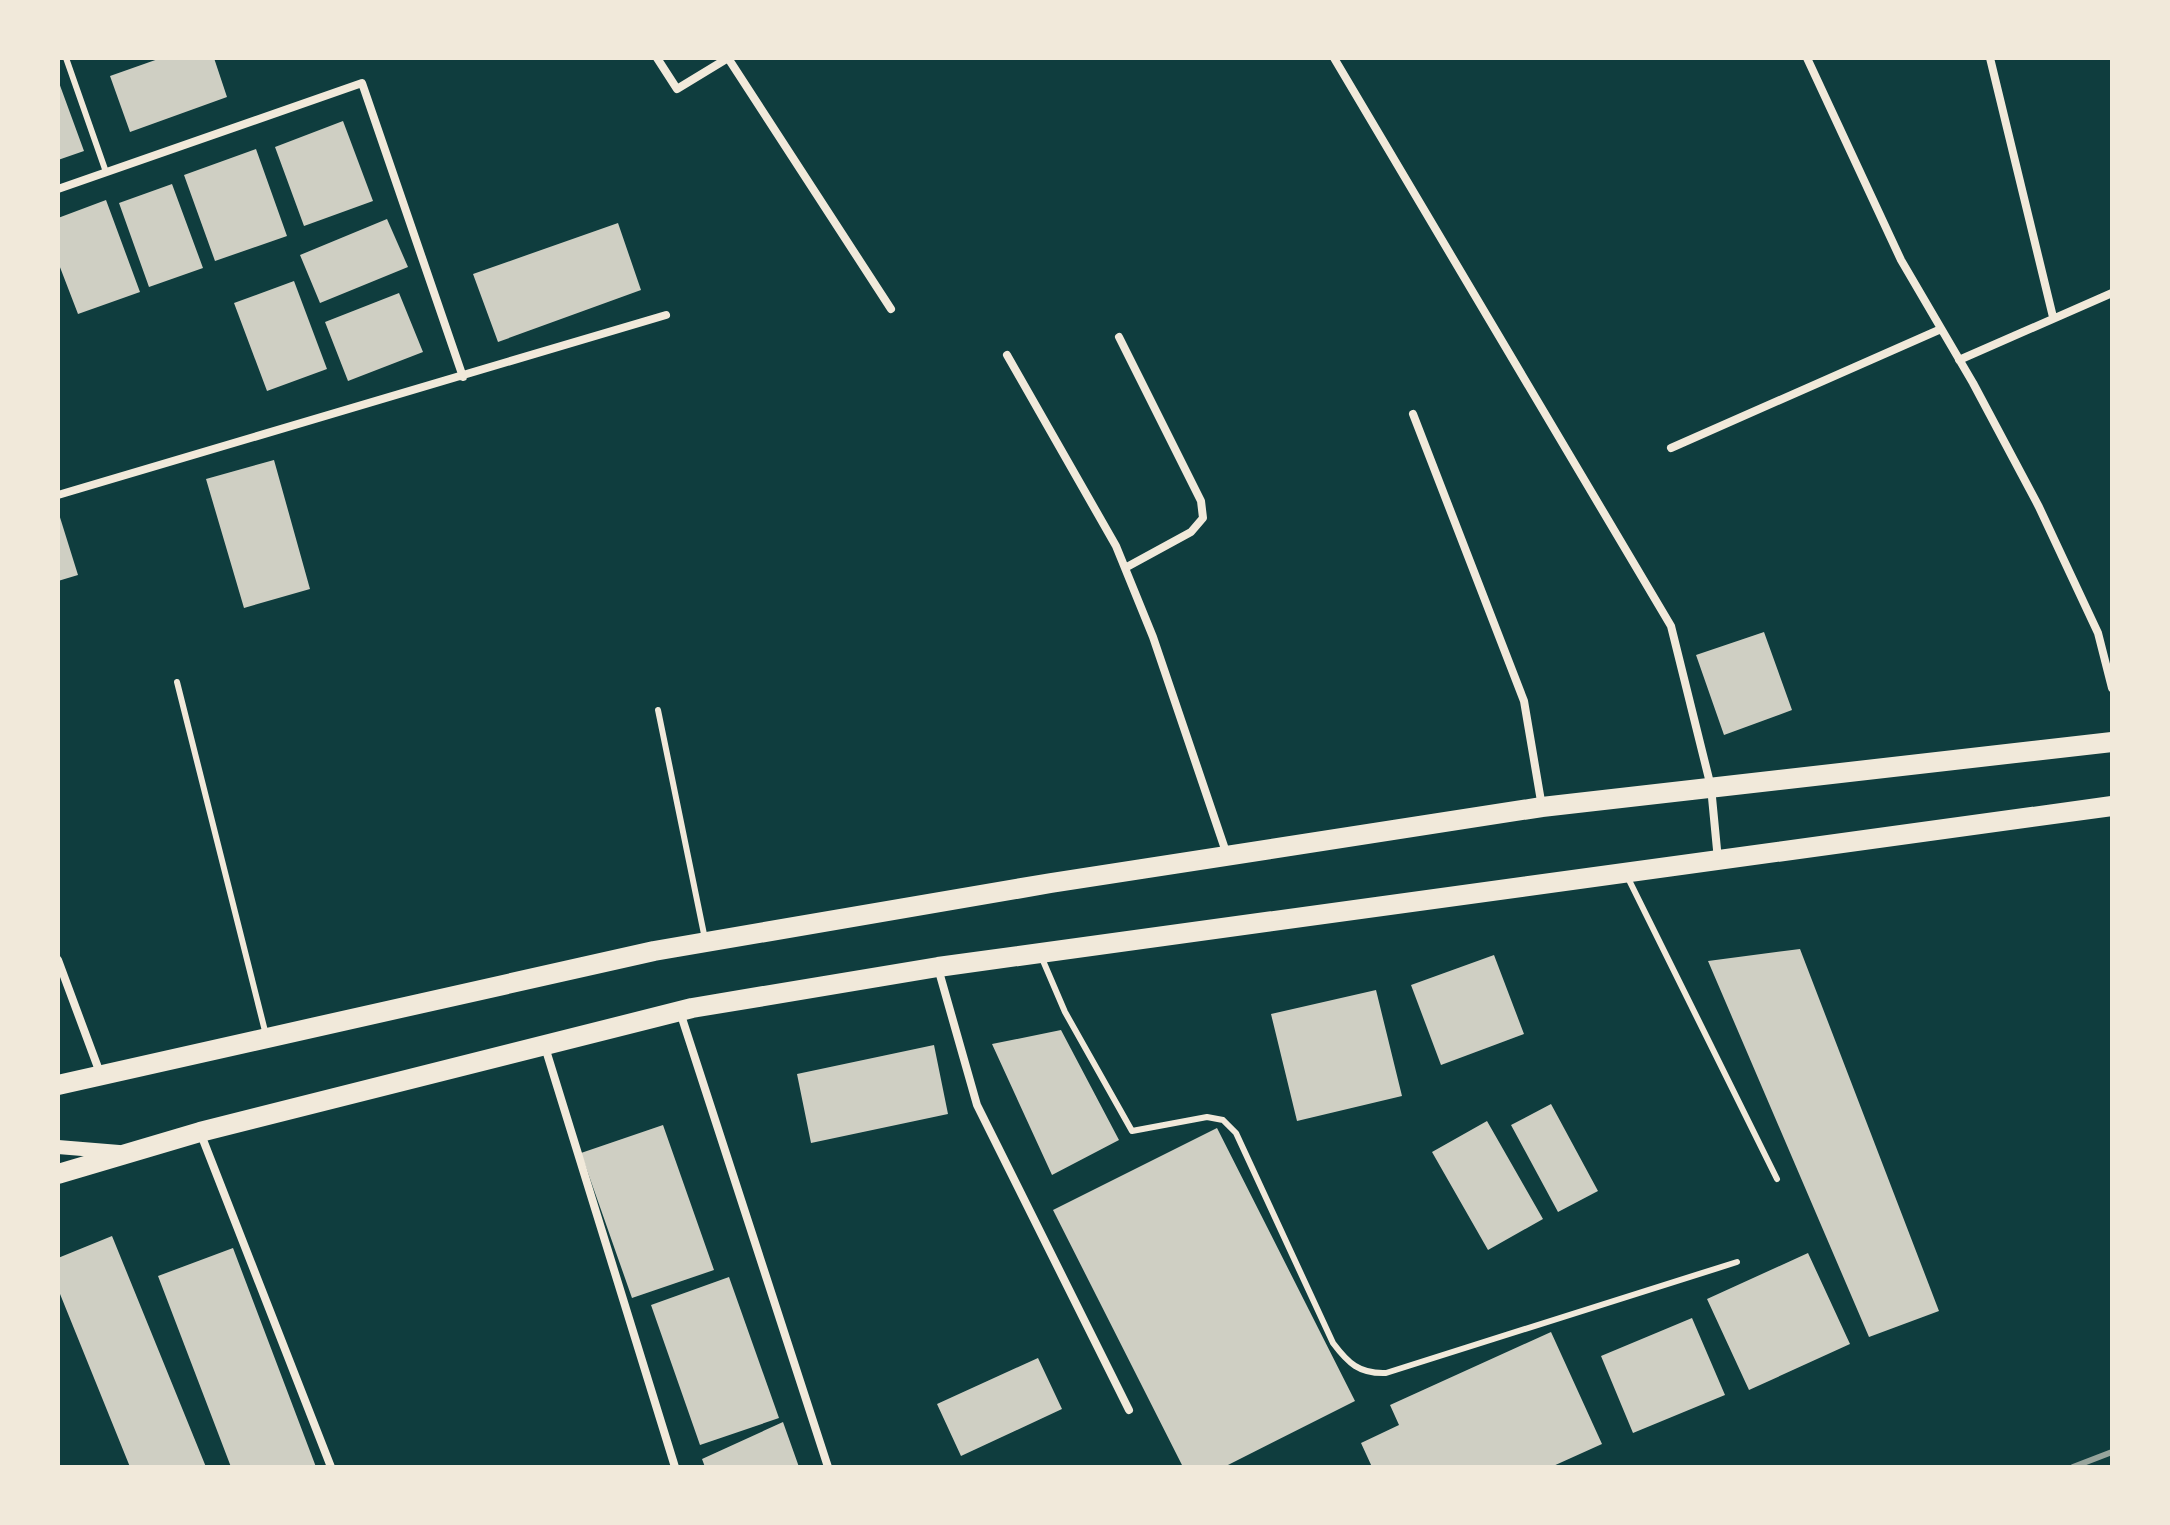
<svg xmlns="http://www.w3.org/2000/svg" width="2170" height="1525" font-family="'DM Sans',sans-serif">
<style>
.building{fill:#cfcfc3}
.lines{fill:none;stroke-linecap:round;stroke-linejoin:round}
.service{stroke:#f1e9da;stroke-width:6}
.minor{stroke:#f1e9da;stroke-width:8}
.tertiary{stroke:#f1e9da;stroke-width:14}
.primary{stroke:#f1e9da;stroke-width:20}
.rail{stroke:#97a49c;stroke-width:6}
</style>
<rect width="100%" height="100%" fill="#0f3d3e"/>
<path class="building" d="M 161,58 L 214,58 L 227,97 L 130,132 L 110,76 Z
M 58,80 L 84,151 L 58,160 Z
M 343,121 L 373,201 L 304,226 L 275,147 Z
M 256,149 L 287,236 L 215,261 L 184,175 Z
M 172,184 L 203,268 L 149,287 L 119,203 Z
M 106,200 L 140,292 L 78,314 L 58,262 L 58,218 Z
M 387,219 L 408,267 L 320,303 L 300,255 Z
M 618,223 L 641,290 L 498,342 L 473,274 Z
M 294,281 L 327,369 L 267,391 L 234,303 Z
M 399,293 L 423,352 L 348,381 L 325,322 Z
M 274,460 L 310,589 L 244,608 L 206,479 Z
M 58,511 L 78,575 L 58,581 Z
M 1764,632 L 1792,710 L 1724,735 L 1696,655 Z
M 1800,949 L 1939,1311 L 1869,1337 L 1708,961 Z
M 1494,955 L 1524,1034 L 1441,1065 L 1411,985 Z
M 1376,990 L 1402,1096 L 1297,1121 L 1271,1014 Z
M 1061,1030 L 1119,1140 L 1052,1175 L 992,1044 Z
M 934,1045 L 948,1114 L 811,1143 L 797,1074 Z
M 1551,1104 L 1598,1191 L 1558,1212 L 1511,1125 Z
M 1487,1121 L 1543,1219 L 1488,1250 L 1432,1152 Z
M 663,1125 L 714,1270 L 632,1298 L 581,1153 Z
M 1217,1128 L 1355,1401 L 1224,1467 L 1183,1467 L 1053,1210 Z
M 112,1236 L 206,1467 L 130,1467 L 58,1289 L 58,1258 Z
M 233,1248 L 316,1467 L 231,1467 L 158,1276 Z
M 1808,1253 L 1850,1344 L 1749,1390 L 1707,1299 Z
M 729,1277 L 779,1418 L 700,1445 L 651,1305 Z
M 1692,1318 L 1725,1395 L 1633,1433 L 1601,1356 Z
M 1551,1332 L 1602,1444 L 1551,1467 L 1372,1467 L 1361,1443 L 1399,1425 L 1390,1405 Z
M 1038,1358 L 1062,1409 L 961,1456 L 937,1404 Z
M 783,1422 L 799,1467 L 705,1467 L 702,1459 Z"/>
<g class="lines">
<path class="service" d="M 66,58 L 106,172
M 177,682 L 266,1035
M 658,710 L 705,939
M 1627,876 L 1777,1179
M 1041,956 L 1065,1012 L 1132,1131 L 1207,1117 L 1223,1120 L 1236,1133 L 1333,1343 C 1348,1363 1359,1374 1386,1373 L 1737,1262"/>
<path class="minor" d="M 657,58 L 677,89 L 728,58
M 728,58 L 891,309
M 1334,58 L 1671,626 L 1711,787 L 1718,860
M 1807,58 L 1901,260 L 1973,383 L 2039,507 L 2098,633 L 2112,688
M 1990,58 L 2053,317
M 58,189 L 362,83 L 463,377
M 1119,337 L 1201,501 L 1203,518 L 1191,532 L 1125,568
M 1007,355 L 1116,546 L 1153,637 L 1227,855
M 1959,360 L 2112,293
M 1413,414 L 1524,701 L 1542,807
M 1671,448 L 1941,329
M 58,495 L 666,315
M 58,960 L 100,1073
M 938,968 L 977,1105 L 1129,1410
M 680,1012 L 828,1467
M 545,1047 L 675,1467
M 200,1132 L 331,1467"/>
<path class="tertiary" d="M 58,1147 L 119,1152"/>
<path class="primary" d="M 58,1085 L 654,951 L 1051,883 L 1542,807 L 2112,742
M 58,1174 L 200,1132 L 692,1008 L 938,967 L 2112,806"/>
<path class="rail" d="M 2073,1467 L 2112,1452"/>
</g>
<rect width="2170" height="1525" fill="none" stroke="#f1e9da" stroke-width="120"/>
</svg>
